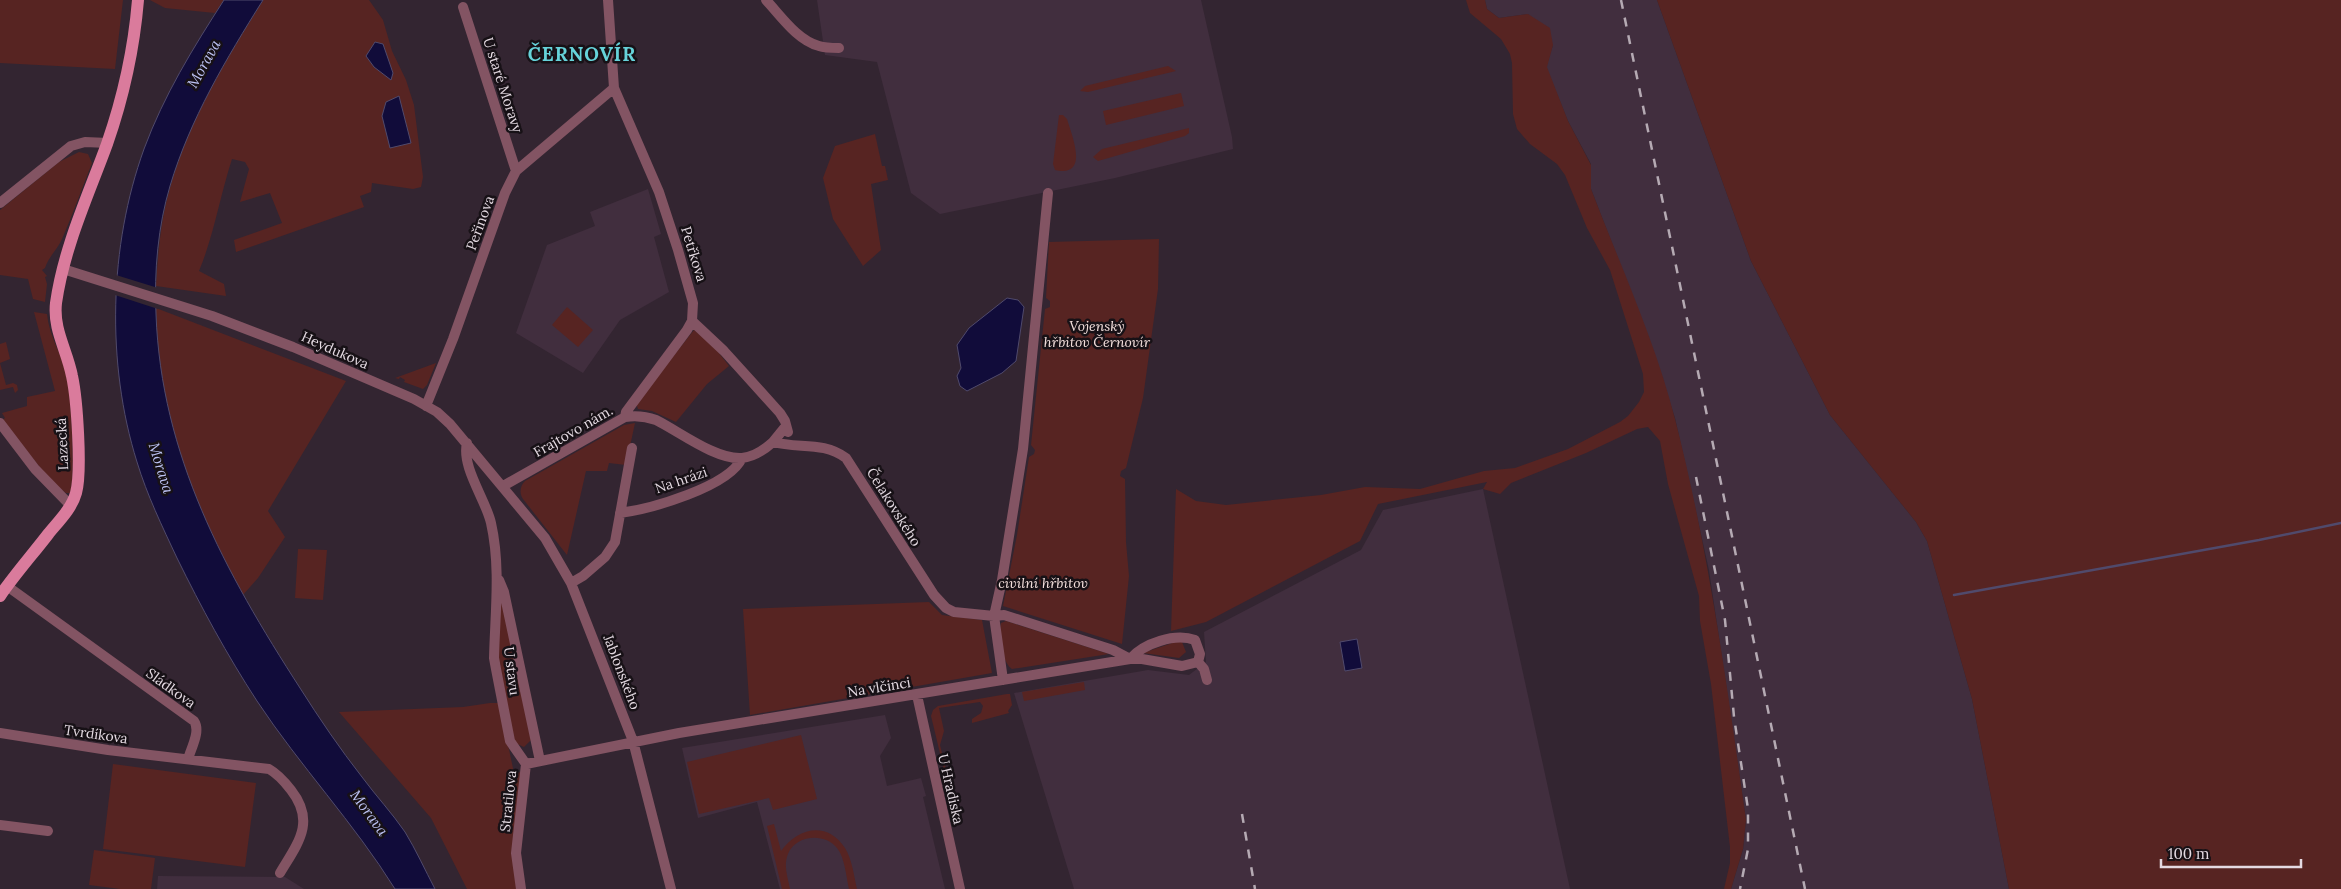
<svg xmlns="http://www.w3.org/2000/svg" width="2341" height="889" font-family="Lora,serif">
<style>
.built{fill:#412e3e}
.green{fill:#572422}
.water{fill:#110c3a;stroke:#504a6c}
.pier{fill:#332531}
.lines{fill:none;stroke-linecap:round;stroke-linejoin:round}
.stream{stroke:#504a6c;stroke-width:2.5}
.minor{stroke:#835463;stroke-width:10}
.major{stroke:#da7b9c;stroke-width:12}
.rail{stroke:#b5aab3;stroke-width:2.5;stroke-dasharray:9 9;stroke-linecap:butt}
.labels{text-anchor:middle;stroke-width:5;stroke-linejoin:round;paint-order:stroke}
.street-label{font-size:14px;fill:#e4dae2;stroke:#171116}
.park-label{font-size:14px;font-style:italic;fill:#f3dfdc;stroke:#171116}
.water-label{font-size:15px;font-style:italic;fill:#bbc1f1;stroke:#171116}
.district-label{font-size:19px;font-weight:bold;letter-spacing:1px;fill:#66d3da;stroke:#171116}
</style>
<rect width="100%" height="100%" fill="#332531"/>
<path class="built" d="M 817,0 L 1201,0 L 1232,137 L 1233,149 L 1115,178 L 940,214 L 911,193 L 877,62 L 825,55 Z
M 1485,0 L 1657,0 L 1751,261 L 1830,415 L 1916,522 L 1927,541 L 1972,699 L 2009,889 L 1731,889 L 1743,849 L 1746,820 L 1709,570 L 1675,418 L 1649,339 L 1591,189 L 1591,164 L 1568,121 L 1546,67 L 1553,45 L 1528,14 L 1499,18 L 1487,9 Z
M 648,189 L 661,234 L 654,237 L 669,292 L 620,320 L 583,373 L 516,333 L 547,245 L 595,226 L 590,212 Z
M 1483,489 L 1570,889 L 1074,889 L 1014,693 L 1148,670 L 1189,675 L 1206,662 L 1204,632 L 1361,550 L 1383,510 Z
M 885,715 L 891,738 L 880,756 L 887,786 L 921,778 L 926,796 L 923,797 L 945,889 L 780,889 L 757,802 L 698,818 L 682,748 Z
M 158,876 L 285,877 L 304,889 L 157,889 Z"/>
<path class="green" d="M 0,0 L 123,0 L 115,69 L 0,63 Z
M 150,0 L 224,0 L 215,13 L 165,8 Z
M 263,0 L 369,0 L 383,20 L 392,51 L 406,80 L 414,105 L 423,177 L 421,187 L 413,189 L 372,183 L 371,192 L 360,196 L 364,207 L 236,252 L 234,240 L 282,223 L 270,193 L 240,202 L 249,169 L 245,162 L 232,159 C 220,196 214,235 199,271 L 224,284 L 226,296 L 156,286 C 158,253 161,219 170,188 C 189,120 226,59 263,0 Z
M 1466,0 L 1485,0 L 1487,9 L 1499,18 L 1528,14 L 1550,28 L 1553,45 L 1547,67 L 1568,121 L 1591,165 L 1591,189 C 1620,265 1655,340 1675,419 C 1709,551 1727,686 1746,820 L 1743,849 L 1731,889 L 1724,889 L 1730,863 L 1730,847 L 1711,684 L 1700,621 L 1699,596 L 1668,484 L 1660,441 L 1648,427 L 1637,429 L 1586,453 L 1511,483 L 1500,494 L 1483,489 L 1487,482 L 1378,504 L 1360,541 L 1206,622 L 1171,631 L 1176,489 L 1196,501 L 1226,505 L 1321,495 L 1365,487 L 1420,489 L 1484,471 L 1515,468 L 1568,449 L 1620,422 L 1628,416 L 1639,402 L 1644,392 L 1643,374 L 1610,270 L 1587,228 L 1565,175 L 1557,164 L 1530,144 L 1517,129 L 1513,114 L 1512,63 L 1510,54 L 1501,39 L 1470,13 Z
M 1657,0 L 2341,0 L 2341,889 L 2009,889 L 1972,699 L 1927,541 L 1916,522 L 1830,415 L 1751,261 Z
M 1168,66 L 1176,71 L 1088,92 L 1080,91 L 1085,86 Z
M 1181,93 L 1184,106 L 1106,125 L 1103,111 Z
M 1059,115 L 1063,115 L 1067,119 C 1072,136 1090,178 1055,170 L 1053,164 Z
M 1189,128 L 1189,133 L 1185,136 L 1098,161 L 1093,157 L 1102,149 Z
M 875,134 L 882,166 L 885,166 L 888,180 L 871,184 L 881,250 L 863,266 L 833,219 L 823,178 L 835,146 Z
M 79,152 L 88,154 L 92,163 C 82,188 73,214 62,239 C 57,250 49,256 45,268 L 42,270 L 47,276 L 45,277 L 47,284 L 45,302 L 33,299 L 28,279 L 0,275 L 0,210 L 59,162 Z
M 1159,239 L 1158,289 L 1143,398 L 1126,468 L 1121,471 L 1120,476 L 1125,479 L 1126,542 L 1129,576 L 1122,644 L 1003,606 L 1017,535 L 1029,457 L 1034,454 L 1035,450 L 1031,445 L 1045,309 L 1050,307 L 1050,301 L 1046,298 L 1049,242 Z
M 567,307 L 593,330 L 578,347 L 552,325 Z
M 156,308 L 346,381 L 268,511 L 285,537 L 258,578 L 242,596 C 205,523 170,448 159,366 C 157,347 157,327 156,308 Z
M 34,312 L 47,314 C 49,336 61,352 66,373 C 71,391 76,476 70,493 L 66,493 L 51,481 L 2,420 L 5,418 L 2,413 L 27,406 L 27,397 L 55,391 Z
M 694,330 L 712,344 L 729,366 L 707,384 L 676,422 L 652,411 L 638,409 L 636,403 Z
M 6,342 L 10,359 L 0,363 L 6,385 L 13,383 L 17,385 L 18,390 L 15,393 L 13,387 L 0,390 L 0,344 Z
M 436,363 L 427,385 L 423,389 L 404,382 L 405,380 L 400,377 L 399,379 L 395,378 Z
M 635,423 L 626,465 L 609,463 L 607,471 L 586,471 L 567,555 L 523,499 C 519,493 520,486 525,481 L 624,425 Z
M 298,549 L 327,550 L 323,600 L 295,598 Z
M 499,601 L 502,601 L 531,740 L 524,747 L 515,743 L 497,657 Z
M 929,602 L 942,615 L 982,620 L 992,673 L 750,715 L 743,609 Z
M 1006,621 L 1109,654 L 1012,669 C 1001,661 998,635 1001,623 Z
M 1178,641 L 1182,642 L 1186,652 L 1179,658 L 1143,653 Z
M 1084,682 L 1085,690 L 1024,701 L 1022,692 Z
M 1007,694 L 1010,694 L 1012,705 L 1008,711 L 1009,713 L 972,723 L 972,719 L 981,713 L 983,706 L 980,702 L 939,708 L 944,731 L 940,745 L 947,773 L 945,774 L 931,716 L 933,710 L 938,706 Z
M 490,703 L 498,703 L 500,707 L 514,773 L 522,772 L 517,856 L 522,889 L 467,889 L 431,818 L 339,712 L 463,707 Z
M 801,735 L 817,799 L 773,810 L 769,798 L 699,814 L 687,762 Z
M 113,764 L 256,783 L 245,867 L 103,849 Z
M 774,824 L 781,851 C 797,828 827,820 845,848 C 852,859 854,876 857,889 L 849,889 C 846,876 845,858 837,848 C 825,832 795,835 788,854 C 783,866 788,878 790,889 L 782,889 L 767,826 Z
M 94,850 L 155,858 L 151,889 L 120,889 L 89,885 Z"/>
<path class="water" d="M 224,0 L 263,0 C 226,59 190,119 170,186 C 158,226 154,271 156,314 C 161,455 225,572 300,688 C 319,718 340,749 362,777 C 376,796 392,813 405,832 C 416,850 425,870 435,889 L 395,889 C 354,823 300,766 257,701 C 227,655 201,607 177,558 C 162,526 147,495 137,462 C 106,363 109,246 144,149 C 164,95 193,48 224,0 Z
M 375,42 L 383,44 L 393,73 L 391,80 L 374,67 L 366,56 Z
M 399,96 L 411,143 L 390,148 L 382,116 L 386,102 Z
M 1007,298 L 1018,300 L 1024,307 L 1016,361 L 1002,373 L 967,391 L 960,386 L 957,376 L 961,368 L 957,345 L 969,328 Z
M 1357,639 L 1362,668 L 1345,671 L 1340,642 Z"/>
<path class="pier" d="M 116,275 L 158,288 L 158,309 L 115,295 Z"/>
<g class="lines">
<path class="stream" d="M 1954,595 L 2259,540 L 2341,523"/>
<path class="minor" d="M 608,0 L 614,88 L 659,192 L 678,250 L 693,303 L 692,321 L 687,330 L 626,412 L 625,417
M 766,0 C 781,16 797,40 819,46 C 825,48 833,48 839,48
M 463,7 L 516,171
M 0,203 L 71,146 L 85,142 L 108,143
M 63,269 L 212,316 L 293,347 L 414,399 L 437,412 L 450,424 L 545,538 L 571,583 L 633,741 L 671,889
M 692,321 L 724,351 L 780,413 L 785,421 L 788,432
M 426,406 L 453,339 L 505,193 L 516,171 L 614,88
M 0,423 L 35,469 L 71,506
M 786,426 L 773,442 C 799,449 823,441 846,458 L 934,595 L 946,608 L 954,612 L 994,616 L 1004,615 L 1113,650 L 1130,659
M 467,443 C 461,467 486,500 491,523 C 501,567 495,614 494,658 L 496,669 L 510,741 L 526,764
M 503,486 L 625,417 C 637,415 645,416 656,420 C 680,432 716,460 742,458 C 754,457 764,450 773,442
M 620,513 C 650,509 729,487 742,458
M 499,580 L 504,592 L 540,761
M 571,583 L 583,576 L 605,557 L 615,542 L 632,448
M 7,586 L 194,721 C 201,731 191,748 188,759
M 1198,662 L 1204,669 L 1207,680
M 1003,680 L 994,616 L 1002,580 L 1023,449 L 1048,193
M 917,695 L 960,889
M 0,733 L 108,750 L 269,769 C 278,774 284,781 291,790 C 316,822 298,843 280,873
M 526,764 L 679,733 L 1130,659 L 1142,659 L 1182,666 L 1198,662 L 1200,654 L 1195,640 C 1175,633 1144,643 1130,659
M 0,825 L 48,831
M 521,889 L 516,853 L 526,764"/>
<path class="major" d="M 0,596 C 15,574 33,554 49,533 C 59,521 72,508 76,493 C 82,471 77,399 72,376 C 67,350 53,330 56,303 C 64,247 88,196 107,144 C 123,98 134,48 138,0"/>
<path class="rail" d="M 1621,0 L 1805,889
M 1696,477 L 1725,620 L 1734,717 L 1748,809 L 1748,849 L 1740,889
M 1242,814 L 1255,889"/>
</g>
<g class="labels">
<g class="street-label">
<text transform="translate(503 85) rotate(72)" y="5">U staré Moravy</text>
<text transform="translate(480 223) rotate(-70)" y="5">Peřinova</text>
<text transform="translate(694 254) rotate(73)" y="5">Petřkova</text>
<text transform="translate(335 350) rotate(24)" y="5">Heydukova</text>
<text transform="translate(573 431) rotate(-30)" y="5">Frajtovo nám.</text>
<text transform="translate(62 444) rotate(-93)" y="5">Lazecká</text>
<text transform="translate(681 480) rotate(-19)" y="5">Na hrázi</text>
<text transform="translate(894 507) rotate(58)" y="5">Čelakovského</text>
<text transform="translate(512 671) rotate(83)" y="5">U stavu</text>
<text transform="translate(622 672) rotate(69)" y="5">Jablonského</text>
<text transform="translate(879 687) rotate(-9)" y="5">Na vlčinci</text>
<text transform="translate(171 688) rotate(36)" y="5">Sládkova</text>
<text transform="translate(96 734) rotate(8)" y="5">Tvrdíkova</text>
<text transform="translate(951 789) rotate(77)" y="5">U Hradiska</text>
<text transform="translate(508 801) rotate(-84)" y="5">Stratilova</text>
</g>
<g class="park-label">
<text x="1097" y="331">Vojenský<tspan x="1097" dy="16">hřbitov Černovír</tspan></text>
<text x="1043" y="588">civilní hřbitov</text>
</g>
<g class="water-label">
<text transform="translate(204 64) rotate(-61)" y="5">Morava</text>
<text transform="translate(161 468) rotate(73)" y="5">Morava</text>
<text transform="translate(369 813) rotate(54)" y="5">Morava</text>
</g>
<g class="district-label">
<text x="582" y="61">ČERNOVÍR</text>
</g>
</g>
<path d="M2161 859v8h140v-8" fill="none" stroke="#e4dae2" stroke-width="2.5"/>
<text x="2168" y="859" font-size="15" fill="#e4dae2" stroke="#171116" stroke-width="4" paint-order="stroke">100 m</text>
</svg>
